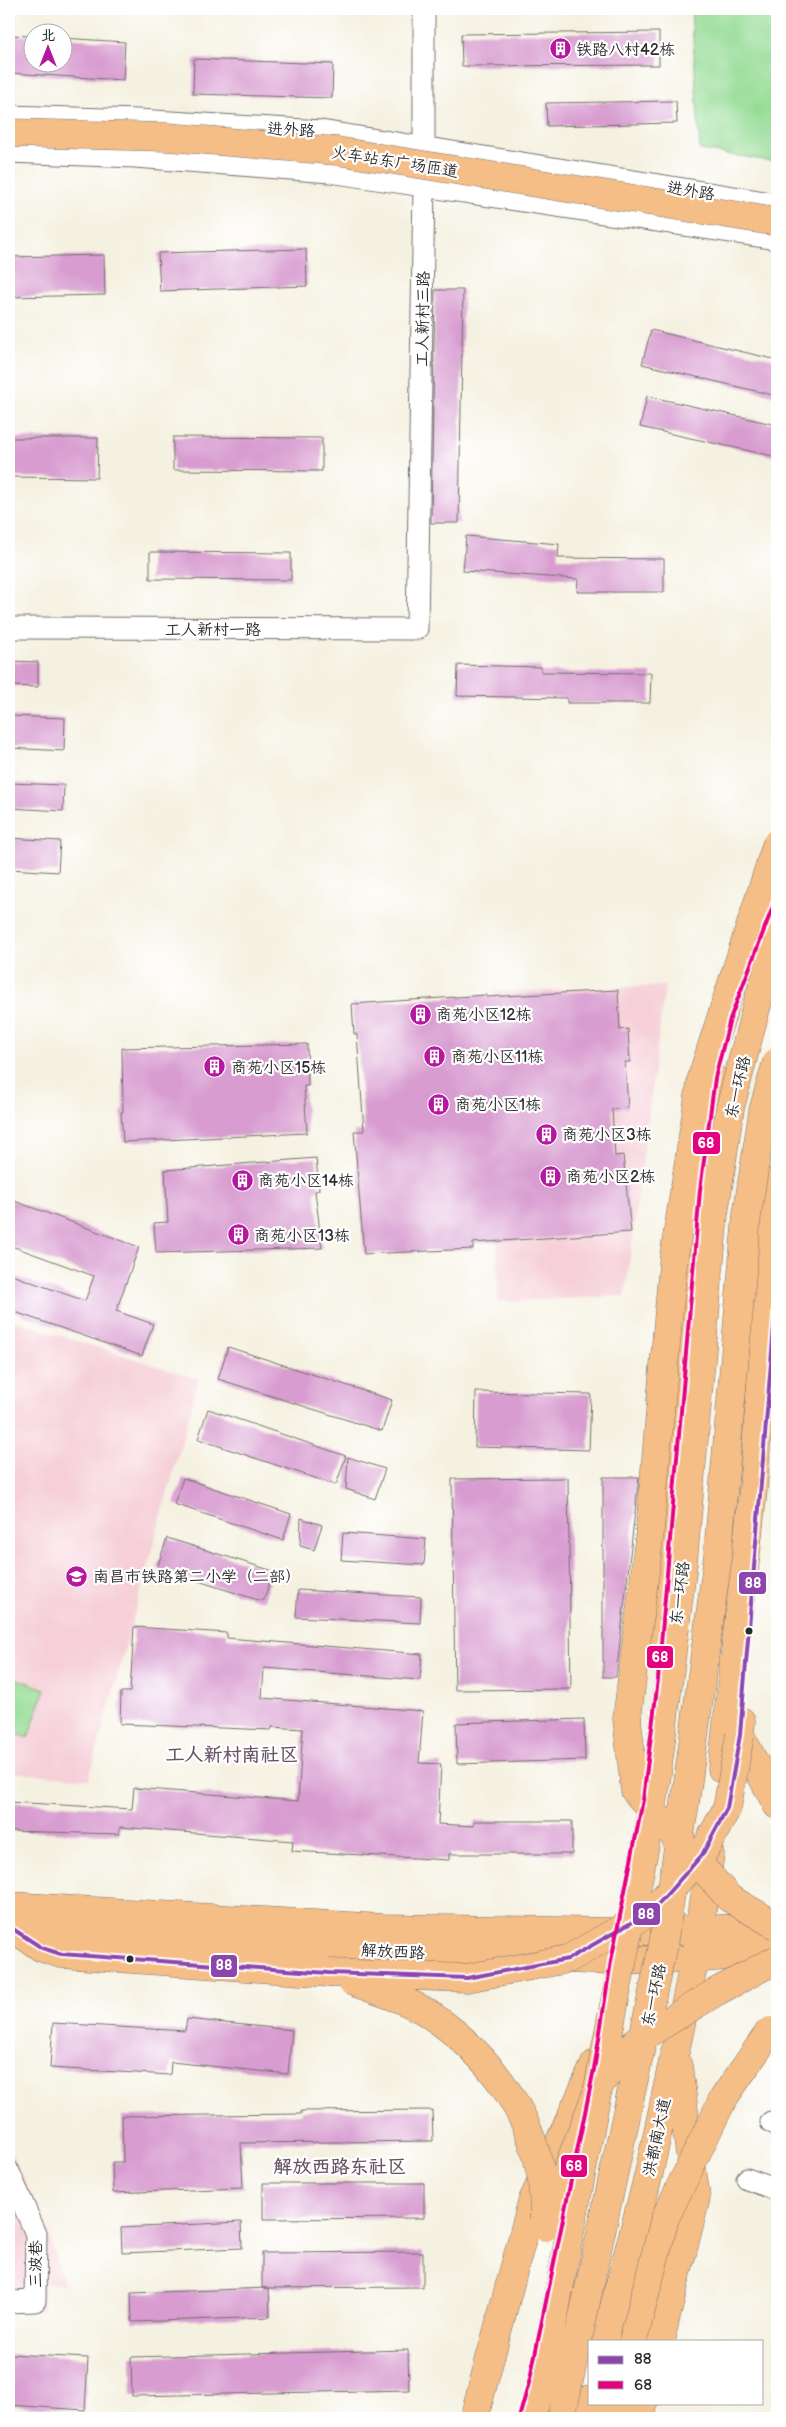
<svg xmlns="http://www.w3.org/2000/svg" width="786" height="2427" font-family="'Balsamiq Sans','LXGW WenKai TC',sans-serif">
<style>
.built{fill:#f6cfd8}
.green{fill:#94db94;stroke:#608360}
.building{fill:#d89cd0}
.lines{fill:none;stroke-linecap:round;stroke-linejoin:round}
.minor-casing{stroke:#72706b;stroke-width:23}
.major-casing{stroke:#72706b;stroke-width:29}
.minor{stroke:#fff;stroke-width:21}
.major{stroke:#f6be87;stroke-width:28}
.major-bridge-casing{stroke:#72706b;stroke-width:29;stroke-linecap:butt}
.highway-bridge-casing{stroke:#72706b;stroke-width:29;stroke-linecap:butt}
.major-bridge{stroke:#f6be87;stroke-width:28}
.highway-bridge{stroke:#f6be87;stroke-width:28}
.bus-1-casing{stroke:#fff;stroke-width:8}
.bus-2-casing{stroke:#fff;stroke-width:8}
.bus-1{stroke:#8e44ad;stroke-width:4}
.bus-2{stroke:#e5007d;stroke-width:4}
.bus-dot{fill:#2b2b2b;stroke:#fff;stroke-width:2}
.labels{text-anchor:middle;stroke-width:4.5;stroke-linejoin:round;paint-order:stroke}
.poi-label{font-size:16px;fill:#2b2b2b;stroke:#fff;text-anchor:start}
.street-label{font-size:16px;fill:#2b2b2b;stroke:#fff}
.quarter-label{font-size:19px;font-weight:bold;fill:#685365;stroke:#fff}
.line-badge{stroke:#fff;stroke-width:2}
.badge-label{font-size:14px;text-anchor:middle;font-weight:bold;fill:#fff}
</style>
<rect width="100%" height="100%" fill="#fff"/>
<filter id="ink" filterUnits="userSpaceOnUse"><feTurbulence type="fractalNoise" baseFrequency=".02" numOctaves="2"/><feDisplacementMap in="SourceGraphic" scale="10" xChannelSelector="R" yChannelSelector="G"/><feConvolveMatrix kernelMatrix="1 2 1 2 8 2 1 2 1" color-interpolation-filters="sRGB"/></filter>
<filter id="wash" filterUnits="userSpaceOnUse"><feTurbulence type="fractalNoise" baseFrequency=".0096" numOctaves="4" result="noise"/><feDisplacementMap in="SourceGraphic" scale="20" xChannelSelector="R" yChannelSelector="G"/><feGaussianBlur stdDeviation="1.12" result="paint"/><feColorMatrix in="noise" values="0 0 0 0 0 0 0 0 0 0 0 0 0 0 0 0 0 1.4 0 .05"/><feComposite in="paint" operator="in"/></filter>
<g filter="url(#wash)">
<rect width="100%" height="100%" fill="#f5f1e1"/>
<path class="built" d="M 665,986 L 625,1296 L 498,1302 L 495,992 Z
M 10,1320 L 199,1379 L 89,1779 L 9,1772 Z
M 9,2148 L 48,2230 L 63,2284 L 44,2284 L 42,2310 L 9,2308 Z"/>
<path class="green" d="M 691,9 L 777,9 L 777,162 L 700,150 Z
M 9,1676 L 45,1689 L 28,1738 L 9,1731 Z"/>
<g id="blocks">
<path class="building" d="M 659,32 L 659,65 L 462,66 L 461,34 Z
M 9,35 L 32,36 L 32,62 L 62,62 L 62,38 L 125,42 L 123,80 L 9,73 Z
M 194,59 L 333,64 L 332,98 L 193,94 Z
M 676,101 L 677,123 L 547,126 L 546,103 Z
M 306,249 L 307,286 L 160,291 L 158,253 Z
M 104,255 L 105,295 L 9,297 L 9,257 Z
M 435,290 L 463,290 L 459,523 L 431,523 Z
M 651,330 L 777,360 L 777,396 L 642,364 Z
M 647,396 L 777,425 L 777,457 L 640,427 Z
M 173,437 L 322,438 L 322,471 L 173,470 Z
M 9,438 L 98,438 L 97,478 L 9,477 Z
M 466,536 L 559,544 L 558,558 L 664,559 L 664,592 L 577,592 L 578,579 L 463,571 Z
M 150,552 L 291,553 L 291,580 L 150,579 Z
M 9,661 L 38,662 L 38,687 L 9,686 Z
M 458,665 L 541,667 L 541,672 L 651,673 L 650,703 L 567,703 L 567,698 L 457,696 Z
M 9,716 L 65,718 L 64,751 L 9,748 Z
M 9,783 L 64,785 L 63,811 L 9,808 Z
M 9,838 L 60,841 L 58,872 L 9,869 Z
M 618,990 L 620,1030 L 628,1029 L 630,1062 L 625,1062 L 628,1108 L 612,1109 L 615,1156 L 623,1155 L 631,1232 L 473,1243 L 473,1249 L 364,1254 L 354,1131 L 364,1131 L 357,1034 L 354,1034 L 352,1004 L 486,995 L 486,997 Z
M 307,1044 L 308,1086 L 304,1086 L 307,1133 L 123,1142 L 121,1112 L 123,1112 L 122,1048 Z
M 316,1158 L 319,1190 L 315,1191 L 322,1248 L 156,1253 L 154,1223 L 168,1222 L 165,1170 Z
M 9,1199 L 139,1247 L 116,1311 L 153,1324 L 142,1356 L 9,1310 L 9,1274 L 85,1301 L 94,1276 L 9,1245 Z
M 228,1347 L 392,1400 L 382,1431 L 218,1379 Z
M 476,1392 L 591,1394 L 589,1450 L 475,1447 Z
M 208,1409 L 346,1456 L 336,1485 L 198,1439 Z
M 348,1457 L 385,1469 L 375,1499 L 346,1489 Z
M 603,1477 L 639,1477 L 616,1677 L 603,1677 Z
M 183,1478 L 291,1514 L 283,1540 L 174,1504 Z
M 568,1478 L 571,1689 L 455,1690 L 452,1479 Z
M 301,1518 L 322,1525 L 314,1550 L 300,1546 Z
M 343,1533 L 426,1539 L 424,1565 L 341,1560 Z
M 167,1538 L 273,1571 L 264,1600 L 258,1600 L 157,1568 Z
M 298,1590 L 421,1597 L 420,1623 L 296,1617 Z
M 134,1627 L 227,1633 L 227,1638 L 422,1654 L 420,1680 L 264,1668 L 262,1698 L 423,1711 L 419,1763 L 441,1764 L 438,1824 L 474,1826 L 474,1821 L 572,1821 L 572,1854 L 449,1854 L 449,1860 L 292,1851 L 293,1841 L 120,1827 L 119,1834 L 9,1831 L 9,1802 L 132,1809 L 134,1788 L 298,1801 L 303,1729 L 272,1727 L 271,1730 L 120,1724 L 121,1692 L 130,1692 Z
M 584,1719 L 585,1760 L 457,1764 L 456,1723 Z
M 187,2019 L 292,2030 L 288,2074 L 171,2062 L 170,2075 L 50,2068 L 53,2023 L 185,2031 Z
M 432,2110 L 433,2141 L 241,2143 L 243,2188 L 113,2193 L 112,2162 L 123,2162 L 122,2116 L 301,2114 L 301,2111 Z
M 263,2183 L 424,2183 L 424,2218 L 263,2219 Z
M 241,2222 L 242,2248 L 122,2253 L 121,2228 Z
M 423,2252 L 423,2287 L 262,2288 L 262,2253 Z
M 269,2288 L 270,2317 L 132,2322 L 131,2293 Z
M 408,2350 L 409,2390 L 132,2396 L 131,2357 Z
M 9,2354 L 88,2358 L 85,2410 L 9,2405 Z"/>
</g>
</g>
<g filter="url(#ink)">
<use href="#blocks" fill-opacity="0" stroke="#72706b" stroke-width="1"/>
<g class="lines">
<defs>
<path id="minor" d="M 9,116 L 138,120 L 321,131 L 777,204
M 9,152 L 135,157 L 330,172 L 777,239
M 9,628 L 417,629 L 424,185 L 424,9
M 771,2122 L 777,2125
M 9,2172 L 36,2234 L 35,2301 L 9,2302
M 747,2179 L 777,2190"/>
<path id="major" d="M 748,971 L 777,896
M 662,1636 L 700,1190 L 715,1079
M 741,1721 L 740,1735 L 777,1805
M 722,1769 L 753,1490 L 774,1199 L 777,1180
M 9,1906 L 382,1928 L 617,1932 L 777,1927
M 9,1929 L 330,1948 L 611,1961 L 695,1959 L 777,1951
M 17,1931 L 42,1948 L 61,1954 L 329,1973
M 605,2341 L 649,2173 L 695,1959 L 710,1854
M 660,2341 L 696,2198 L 678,2066
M 474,2418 L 532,2202 L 595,2064
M 585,2418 L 590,2399
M 612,2418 L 617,2403
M 640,2418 L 644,2403"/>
</defs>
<use href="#minor" class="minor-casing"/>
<use href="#major" class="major-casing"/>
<use href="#minor" class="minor"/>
<use href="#major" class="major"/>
<defs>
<path id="major-bridge" d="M 777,843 L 702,1077 L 673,1263 L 649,1539 L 627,1719 L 635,1791 L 729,1898 L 777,1926
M 329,1973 L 467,1978 L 568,1959 L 652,1911 L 702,1855 L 727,1808 L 740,1735
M 351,1981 C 377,1991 406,1999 429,2014 C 485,2051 530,2108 541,2176 C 544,2189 543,2204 544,2218
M 545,2227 L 601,2082 L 636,2041 L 716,1992 L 777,1959
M 633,2341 L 665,2218 L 723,2099 L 770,2031"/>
<path id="highway-bridge" d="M 9,133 L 167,137 L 337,151 L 777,222
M 531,2418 L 541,2383 L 654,1798 L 683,1563 L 714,1214 L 730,1108 L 759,997 L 777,944
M 561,2418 L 663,1945 L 685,1803 L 717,1563 L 747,1215 L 763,1111 L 777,1062"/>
</defs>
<use href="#major-bridge" class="major-bridge-casing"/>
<use href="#highway-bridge" class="highway-bridge-casing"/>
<use href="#major-bridge" class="major-bridge"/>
<use href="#highway-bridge" class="highway-bridge"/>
<defs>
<path id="bus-1" d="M 13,1929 L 42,1948 L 61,1954 L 329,1973 L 467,1978 L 568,1959 L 652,1911 L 702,1855 L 727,1808 L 740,1735 L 777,1291"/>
<path id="bus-2" d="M 519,2418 L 530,2379 L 595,2064 L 611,1961 L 643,1800 L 658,1679 L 700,1190 L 715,1078 L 730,1019 L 777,896"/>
</defs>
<use href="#bus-1" class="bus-1-casing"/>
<use href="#bus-2" class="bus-2-casing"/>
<use href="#bus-1" class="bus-1"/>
<use href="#bus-2" class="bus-2"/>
</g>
</g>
<defs>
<symbol id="building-disc" viewBox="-11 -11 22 22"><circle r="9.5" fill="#b5179e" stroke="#fff"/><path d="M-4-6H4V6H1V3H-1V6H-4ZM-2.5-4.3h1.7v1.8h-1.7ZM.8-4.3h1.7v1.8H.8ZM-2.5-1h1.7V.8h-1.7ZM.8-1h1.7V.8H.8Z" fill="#fff"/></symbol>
<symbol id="school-disc" viewBox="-11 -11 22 22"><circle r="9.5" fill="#b5179e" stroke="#fff"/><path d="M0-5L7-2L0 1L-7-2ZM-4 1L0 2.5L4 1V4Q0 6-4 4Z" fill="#fff"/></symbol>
</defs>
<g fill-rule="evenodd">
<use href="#building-disc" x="548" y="36" width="25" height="25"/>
<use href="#building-disc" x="408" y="1002" width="25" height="25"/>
<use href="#building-disc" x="422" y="1044" width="25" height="25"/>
<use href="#building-disc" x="202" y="1054" width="25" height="25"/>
<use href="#building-disc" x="426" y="1092" width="25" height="25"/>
<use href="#building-disc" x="534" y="1122" width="25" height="25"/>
<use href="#building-disc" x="538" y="1164" width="25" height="25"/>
<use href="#building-disc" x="230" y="1168" width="25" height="25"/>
<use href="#building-disc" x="226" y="1222" width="25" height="25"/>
<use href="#school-disc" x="64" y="1564" width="25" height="25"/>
</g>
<g class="bus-dot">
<circle cx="749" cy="1631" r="4.5"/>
<circle cx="130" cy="1959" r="4.5"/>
</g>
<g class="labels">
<g class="poi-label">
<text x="576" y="55">铁路八村42栋</text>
<text x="436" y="1020">商苑小区12栋</text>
<text x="451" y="1062">商苑小区11栋</text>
<text x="231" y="1073">商苑小区15栋</text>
<text x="455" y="1110">商苑小区1栋</text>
<text x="562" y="1140">商苑小区3栋</text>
<text x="566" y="1182">商苑小区2栋</text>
<text x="258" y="1186">商苑小区14栋</text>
<text x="254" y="1241">商苑小区13栋</text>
<text x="93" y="1582">南昌市铁路第二小学（二部）</text>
</g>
<g class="street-label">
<text transform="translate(291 129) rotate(3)" y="6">进外路</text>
<text transform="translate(395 161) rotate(9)" y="6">火车站东广场匝道</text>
<text transform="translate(691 190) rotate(9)" y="6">进外路</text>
<text transform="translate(422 319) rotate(-89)" y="6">工人新村三路</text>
<text x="213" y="635">工人新村一路</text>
<text transform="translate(737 1087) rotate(-77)" y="6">东一环路</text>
<text transform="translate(679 1593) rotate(-83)" y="6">东一环路</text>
<text transform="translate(393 1951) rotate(3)" y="6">解放西路</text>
<text transform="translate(653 1995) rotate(-78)" y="6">东一环路</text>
<text transform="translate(656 2137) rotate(-78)" y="6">洪都南大道</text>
<text transform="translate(35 2264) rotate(-90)" y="6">三波巷</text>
</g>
<g class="quarter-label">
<text x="232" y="1761">工人新村南社区</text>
<text x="340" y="2173">解放西路东社区</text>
</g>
</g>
<g class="line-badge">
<rect x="692" y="1131" width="29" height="24" rx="5" fill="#e5007d"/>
<rect x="738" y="1571" width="29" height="24" rx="5" fill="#8e44ad"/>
<rect x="646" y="1645" width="28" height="24" rx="5" fill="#e5007d"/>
<rect x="632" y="1902" width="29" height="24" rx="5" fill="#8e44ad"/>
<rect x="210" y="1954" width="28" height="24" rx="5" fill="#8e44ad"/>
<rect x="560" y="2154" width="28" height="24" rx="5" fill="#e5007d"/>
</g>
<g class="badge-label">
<text x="706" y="1148">68</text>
<text x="753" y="1588">88</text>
<text x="660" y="1662">68</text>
<text x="646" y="1919">88</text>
<text x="224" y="1970">88</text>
<text x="574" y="2171">68</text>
</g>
<rect width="786" height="2427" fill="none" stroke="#fff" stroke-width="30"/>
<rect x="588" y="2340" width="175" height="65" fill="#ffffff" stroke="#aaaaaa"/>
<rect x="598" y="2356" width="25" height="8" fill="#8e44ad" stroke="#aaaaaa"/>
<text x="634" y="2364" font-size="15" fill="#2b2b2b">88</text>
<rect x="598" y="2381" width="25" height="8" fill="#e5007d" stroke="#aaaaaa"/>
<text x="634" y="2390" font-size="15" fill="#2b2b2b">68</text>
<g transform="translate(48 48)"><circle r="24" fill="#ffffff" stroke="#aaaaaa"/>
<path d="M0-4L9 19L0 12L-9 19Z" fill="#b5179e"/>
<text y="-8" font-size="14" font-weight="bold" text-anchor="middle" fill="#2b2b2b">北</text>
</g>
</svg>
